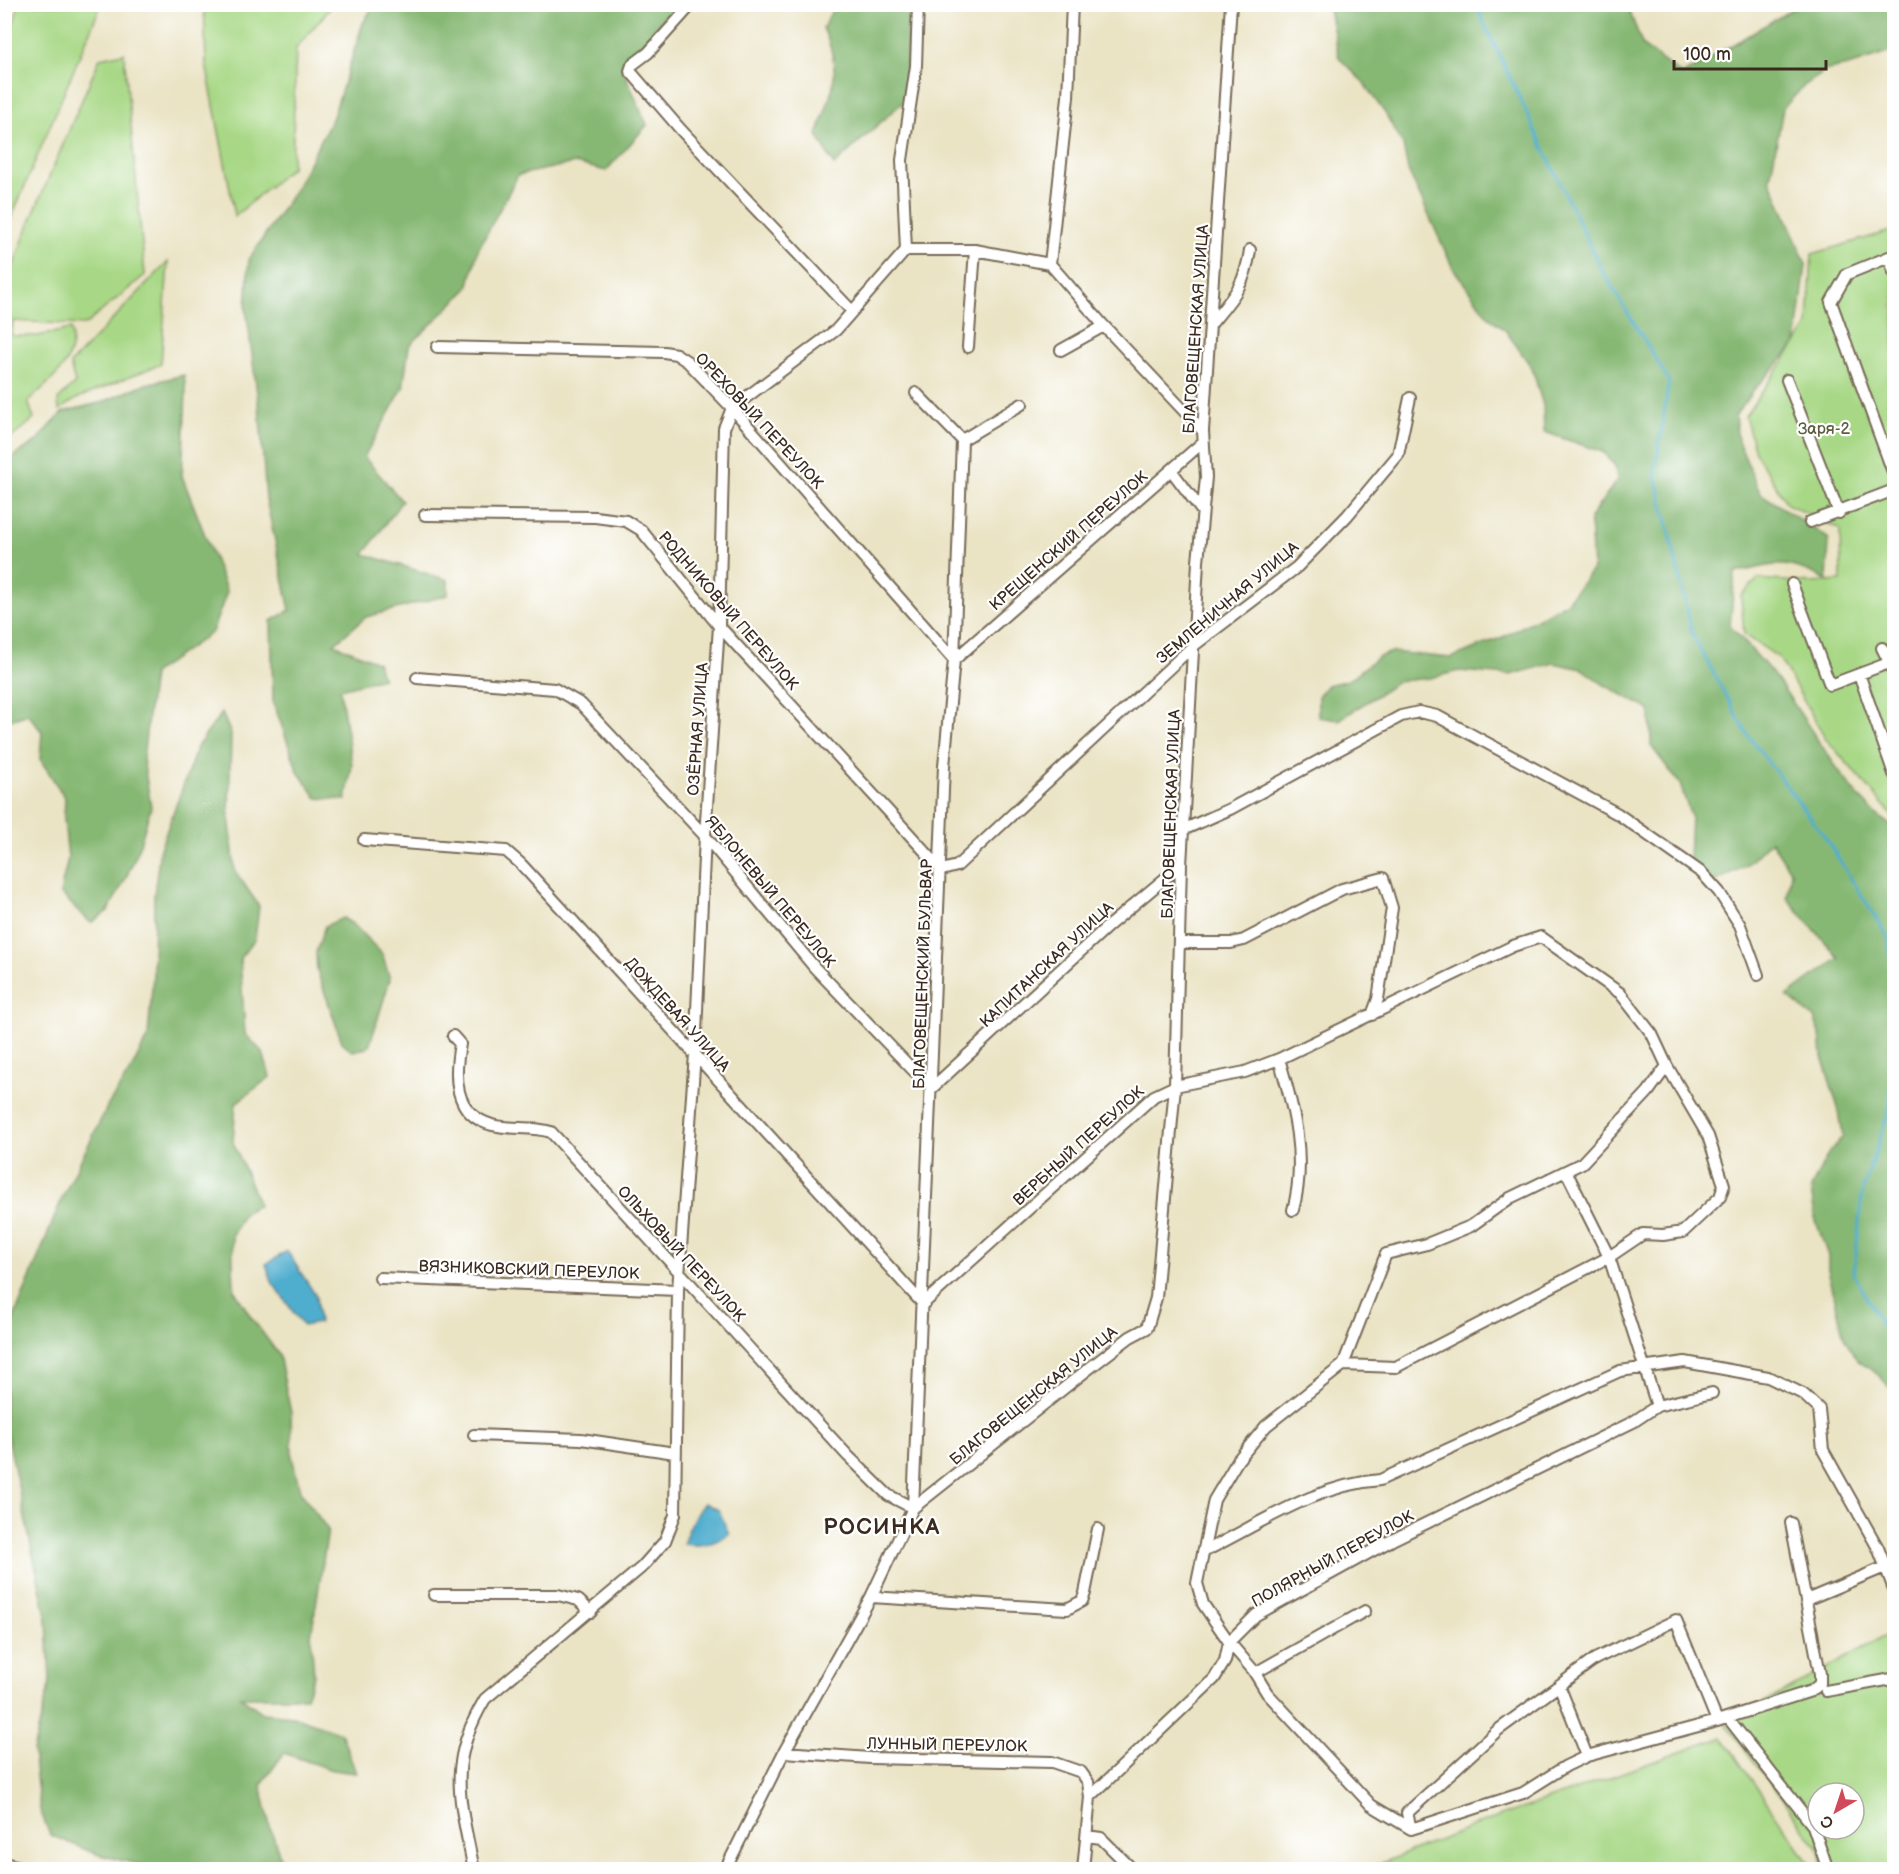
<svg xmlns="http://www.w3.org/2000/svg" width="1899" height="1874" font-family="'Balsamiq Sans',sans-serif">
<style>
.green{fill:#a8d886;stroke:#728152;stroke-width:1.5;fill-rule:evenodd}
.forest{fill:#86b873;stroke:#607148;stroke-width:1.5}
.water{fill:#4fadce;stroke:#456c76;stroke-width:1.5}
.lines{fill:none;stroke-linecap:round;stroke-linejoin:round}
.stream{stroke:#4fadce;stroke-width:3}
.minor-casing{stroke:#786b58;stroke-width:14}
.minor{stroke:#fff;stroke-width:10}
.labels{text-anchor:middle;stroke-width:4.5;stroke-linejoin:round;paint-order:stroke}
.street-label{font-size:16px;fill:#3b2a1e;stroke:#fff}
.park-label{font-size:16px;fill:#5c5e3d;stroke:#fff}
.district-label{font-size:22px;font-weight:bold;letter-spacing:1.5px;fill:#3b2a1e;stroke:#fff}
</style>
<rect width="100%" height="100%" fill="#fff"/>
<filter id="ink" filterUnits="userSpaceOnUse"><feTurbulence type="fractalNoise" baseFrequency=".0167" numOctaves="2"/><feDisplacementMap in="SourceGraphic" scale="12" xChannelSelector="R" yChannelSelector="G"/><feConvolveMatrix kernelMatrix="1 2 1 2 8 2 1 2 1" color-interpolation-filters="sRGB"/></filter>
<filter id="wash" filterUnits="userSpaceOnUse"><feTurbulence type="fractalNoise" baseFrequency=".008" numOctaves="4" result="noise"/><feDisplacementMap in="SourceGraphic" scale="24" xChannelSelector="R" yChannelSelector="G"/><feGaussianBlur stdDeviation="1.35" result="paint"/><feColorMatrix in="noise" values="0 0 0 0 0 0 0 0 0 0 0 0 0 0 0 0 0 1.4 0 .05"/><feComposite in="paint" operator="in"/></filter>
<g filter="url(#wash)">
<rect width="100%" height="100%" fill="#eae3c4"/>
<path class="green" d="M 19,5 L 101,5 L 5,233 L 5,50 Z
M 204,5 L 333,5 L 296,48 L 292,167 L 235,216 L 206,64 Z
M 124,53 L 145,275 L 85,325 L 13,321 L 12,336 L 38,336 L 71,329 C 78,362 50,382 28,401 L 34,419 L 5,443 L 5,288 L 29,224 L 100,58 Z
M 1894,230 L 1894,817 L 1826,739 L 1779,658 L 1744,634 L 1741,596 L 1758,579 L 1811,583 L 1841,581 L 1840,529 L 1787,504 L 1755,452 L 1745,416 L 1808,326 L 1812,254 Z
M 168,262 L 161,364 L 78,398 L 59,410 L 58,400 L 75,383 L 70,364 Z
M 1894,1631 L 1894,1869 L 1823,1869 L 1818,1847 L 1726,1724 ZM 1818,1793 L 1854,1793 L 1854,1829 L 1818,1829 Z
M 1722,1737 L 1813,1869 L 1367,1869 L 1490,1820 Z"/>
<path class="forest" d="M 1888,4 L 1894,8 L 1894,51 L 1848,66 L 1827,70 L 1804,86 L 1783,108 L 1770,179 L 1806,264 L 1796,344 L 1752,392 L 1735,416 L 1738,441 L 1760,493 L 1829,539 L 1827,580 C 1785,559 1779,563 1735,573 L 1730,626 C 1745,643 1761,659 1775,677 C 1805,716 1853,806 1894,827 L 1894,1243 L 1889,1258 L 1894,1275 L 1894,1393 L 1880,1376 L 1857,1360 L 1844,1338 L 1828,1269 L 1828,1256 L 1815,1218 L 1811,1188 L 1828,1154 L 1843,1136 L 1839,1111 L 1822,1056 L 1820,1033 L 1814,1018 L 1787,996 L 1839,958 L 1787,898 L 1791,872 L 1771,841 L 1747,865 L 1707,886 L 1689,858 L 1691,817 L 1680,784 L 1651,746 L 1650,710 L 1603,684 L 1582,669 L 1554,663 L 1510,675 L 1459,671 L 1430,678 L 1399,681 L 1339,720 L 1318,717 L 1318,696 L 1327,685 L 1349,680 L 1378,657 L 1392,652 L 1451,658 L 1505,636 L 1566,603 L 1593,569 L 1590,518 L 1617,480 L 1615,466 L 1603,452 L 1544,432 L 1543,405 L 1532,368 L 1506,331 L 1487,315 L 1453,268 L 1408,170 L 1403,145 L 1385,113 L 1362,81 L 1339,58 L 1328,5 L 1627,5 L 1643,46 L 1682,75 L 1799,5 Z
M 374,5 L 675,5 L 622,67 L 647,125 L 606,171 L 575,163 L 518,175 L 478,250 L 468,288 L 409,346 L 403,388 L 364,457 L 402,501 L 364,554 L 448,580 L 448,595 L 366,617 L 334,644 L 377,662 L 383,678 L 340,689 L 352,765 L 346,800 L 317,798 L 298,772 L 273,701 L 271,621 L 290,610 L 266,499 L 260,417 L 246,308 L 249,259 L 295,190 L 333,117 L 363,23 Z
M 835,5 L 909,5 L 905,100 L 834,165 L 817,135 C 832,90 844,74 823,28 Z
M 184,375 L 186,392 L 182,476 L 227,592 L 212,632 L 153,674 L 143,759 L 151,807 L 138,851 L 125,880 L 108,911 L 91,923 L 60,893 L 68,858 L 64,819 L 65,798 L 40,759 L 42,732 L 28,714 L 5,722 L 5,462 L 37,441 L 63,412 L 103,402 L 142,385 Z
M 222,713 L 231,734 L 229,815 L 235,871 L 259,906 L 255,939 L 240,958 L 245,1034 L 263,1053 L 270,1077 L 236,1103 L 233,1142 L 259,1205 L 244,1213 L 232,1235 L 234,1290 L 251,1317 L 279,1355 L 291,1413 L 292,1457 L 300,1491 L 328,1530 L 311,1636 L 314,1675 L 306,1697 L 241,1697 L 263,1713 L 293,1716 L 341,1733 L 356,1773 L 332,1770 L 284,1753 L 261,1785 L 270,1827 L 283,1866 L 281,1869 L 157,1869 L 96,1854 L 50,1835 L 40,1810 L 33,1751 L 50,1682 L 47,1620 L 5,1425 L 5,1340 L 63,1196 L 108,1105 L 132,1068 L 148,1036 L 153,976 L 154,895 L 160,849 L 198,745 Z
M 343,918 L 354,925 L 382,954 L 390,979 L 371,1041 L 367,1048 L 352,1051 L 342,1042 L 317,970 L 316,952 L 325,926 Z"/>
<path class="water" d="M 287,1251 L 316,1296 L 319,1323 L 303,1326 L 272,1282 L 266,1264 Z
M 704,1503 L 719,1510 L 729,1534 C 714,1544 702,1547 684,1544 C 684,1535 698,1510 704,1503 Z"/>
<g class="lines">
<path class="stream" d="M 1475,4 L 1600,267 L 1669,381 L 1655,470 L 1693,636 L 1747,734 L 1825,837 L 1889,939 L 1894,990
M 1894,1054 L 1890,1107 L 1862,1193 L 1854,1274 L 1894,1348"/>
</g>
</g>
<g filter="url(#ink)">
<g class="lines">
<defs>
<path id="minor" d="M 692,4 L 648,53 L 632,65 L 630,71 L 681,130 L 851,310
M 906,250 L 975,250 L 1050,264 L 1104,326 L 1203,431
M 906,250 L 902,160 L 916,66 L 918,4
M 1894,255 L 1847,274 L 1831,302 L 1894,475
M 1889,257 L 1894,272
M 1050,264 L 1068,97 L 1072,4
M 1211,324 C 1233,297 1245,286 1250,250
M 437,347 L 664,352 L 676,354 L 688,362 L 732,408 L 954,660 L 1202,443
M 968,347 L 975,250
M 1061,350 L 1104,326
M 1787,380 L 1839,513
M 916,393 L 962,440
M 962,440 L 1022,404
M 1171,470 L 1202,511
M 425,515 L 595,517 L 626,521 L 641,530 L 719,626 L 942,870 L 957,866 L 1192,647 L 1297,567 L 1347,516 L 1398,455 L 1410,398
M 1810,522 L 1894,490
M 1792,584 L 1830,685 L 1894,661
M 1882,648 L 1894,672
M 1859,674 L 1894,774
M 417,678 L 555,689 L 581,704 L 705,836 L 815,968 L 914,1071 L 933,1087 L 1107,927 L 1181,865
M 1185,829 L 1230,809 L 1401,716 L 1419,712 L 1437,716 L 1618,814 L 1702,873 L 1719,892 L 1740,925 L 1758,975
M 364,840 L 506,851 L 521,864 L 923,1304 L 1154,1096 L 1175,1086 L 1245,1072 L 1279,1059 L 1513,946 L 1541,937 L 1620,993 L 1652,1034 L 1667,1066 L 1708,1136 L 1724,1185 L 1720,1197 L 1683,1232 L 1663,1235 L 1643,1234 L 1609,1257 L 1396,1367 L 1343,1365
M 1180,943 L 1231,943 L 1244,940 L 1342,889 L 1383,878 L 1392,908 L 1378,999 L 1372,1015
M 453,1036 L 460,1044 C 454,1076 453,1114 492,1125 C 512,1130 531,1126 551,1132 L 848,1456 L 888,1495 L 913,1508
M 1279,1059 C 1294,1108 1307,1159 1293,1210
M 1667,1066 L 1648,1092 L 1582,1163 L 1510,1198 L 1471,1226 L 1427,1244 L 1386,1254 L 1343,1365 L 1266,1426 L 1238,1460 L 1214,1500 L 1197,1583 L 1203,1604 L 1229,1642 L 1253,1670 L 1267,1693 L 1371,1805 L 1411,1829 L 1523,1793 L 1566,1766 L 1587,1756 L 1717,1721 L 1811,1691 L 1820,1684 L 1820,1674 L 1791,1523
M 380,1278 L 678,1290
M 1657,1406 L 1712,1393
M 474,1435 L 581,1439 L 675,1453
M 913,1508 L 1087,1370 L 1130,1337 L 1147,1328 L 1156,1298 L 1175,1086 L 1181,865 L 1198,562 L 1206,477 L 1203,431 L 1231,4
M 1203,1552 C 1260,1524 1315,1485 1380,1480 L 1620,1371 L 1685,1362 L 1768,1377 L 1803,1394 L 1819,1409 L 1823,1450 L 1878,1548 L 1894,1589
M 434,1595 L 558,1595 L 578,1600 L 591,1612
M 871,1597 L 1067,1609 L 1082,1601 L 1085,1593 L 1098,1529
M 1806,1600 L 1885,1567
M 1255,1673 L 1365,1611
M 1559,1685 L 1587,1756
M 1826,1691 L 1892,1679
M 1728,1718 L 1813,1826 L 1828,1870
M 784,1752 L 870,1758 L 1052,1762 L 1081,1772 L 1088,1782 L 1090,1797
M 1411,1829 L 1407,1813 L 1498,1730 L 1595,1659 L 1676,1620 L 1717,1721
M 1087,1836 L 1101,1838 L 1133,1870
M 4,1863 L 34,1870
M 474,1870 C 460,1800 446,1764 485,1699 L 642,1567 L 665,1541 L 675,1515 L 678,1290 L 695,1054 L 705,836 L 719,626 L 724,428 L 732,408 L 836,330 L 906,250
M 725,1870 L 784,1752 L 871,1597 L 913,1508 L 944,766 L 954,660 L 962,440
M 1083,1870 L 1090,1797 L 1214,1679 L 1225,1661 L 1229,1642 L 1256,1615 L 1392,1540 L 1633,1422 L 1657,1406 L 1609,1257 L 1566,1171"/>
</defs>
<use href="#minor" class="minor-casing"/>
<use href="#minor" class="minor"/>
</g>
</g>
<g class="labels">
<g class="street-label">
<text transform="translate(1195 329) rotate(-86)" y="6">БЛАГОВЕЩЕНСКАЯ УЛИЦА</text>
<text transform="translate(760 420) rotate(47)" y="6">ОРЕХОВЫЙ ПЕРЕУЛОК</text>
<text transform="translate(1068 540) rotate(-41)" y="6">КРЕЩЕНСКИЙ ПЕРЕУЛОК</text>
<text transform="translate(1227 602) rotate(-40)" y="6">ЗЕМЛЕНИЧНАЯ УЛИЦА</text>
<text transform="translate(729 610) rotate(49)" y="6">РОДНИКОВЫЙ ПЕРЕУЛОК</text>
<text transform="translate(697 729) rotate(-86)" y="6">ОЗЁРНАЯ УЛИЦА</text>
<text transform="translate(1170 814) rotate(-88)" y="6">БЛАГОВЕЩЕНСКАЯ УЛИЦА</text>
<text transform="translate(771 891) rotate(50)" y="6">ЯБЛОНЕВЫЙ ПЕРЕУЛОК</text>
<text transform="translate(1046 964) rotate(-43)" y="6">КАПИТАНСКАЯ УЛИЦА</text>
<text transform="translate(922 974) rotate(-88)" y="6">БЛАГОВЕЩЕНСКИЙ БУЛЬВАР</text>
<text transform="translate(678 1014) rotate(48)" y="6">ДОЖДЕВАЯ УЛИЦА</text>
<text transform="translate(1078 1145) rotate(-42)" y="6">ВЕРБНЫЙ ПЕРЕУЛОК</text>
<text transform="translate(682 1253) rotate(47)" y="6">ОЛЬХОВЫЙ ПЕРЕУЛОК</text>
<text transform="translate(529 1269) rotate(2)" y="6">ВЯЗНИКОВСКИЙ ПЕРЕУЛОК</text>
<text transform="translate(1033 1395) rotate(-39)" y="6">БЛАГОВЕЩЕНСКАЯ УЛИЦА</text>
<text transform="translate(1332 1558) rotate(-29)" y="6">ПОЛЯРНЫЙ ПЕРЕУЛОК</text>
<text transform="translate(947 1744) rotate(1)" y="6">ЛУННЫЙ ПЕРЕУЛОК</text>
</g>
<g class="park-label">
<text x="1824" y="434">Заря-2</text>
</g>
<g class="district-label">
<text x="882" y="1534">РОСИНКА</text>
</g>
</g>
<rect width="1899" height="1874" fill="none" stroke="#fff" stroke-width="24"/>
<g transform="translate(1836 1811) rotate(219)"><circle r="28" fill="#ffffff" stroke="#b1aaa5" stroke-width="1.5"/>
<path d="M0-4.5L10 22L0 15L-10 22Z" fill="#d1495b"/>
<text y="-9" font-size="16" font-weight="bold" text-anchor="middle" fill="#3b2a1e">С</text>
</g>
<path d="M1674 60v9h152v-9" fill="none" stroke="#3b2a1e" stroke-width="3"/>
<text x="1683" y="60" font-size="18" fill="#3b2a1e" stroke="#ffffff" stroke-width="4.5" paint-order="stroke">100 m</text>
</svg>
